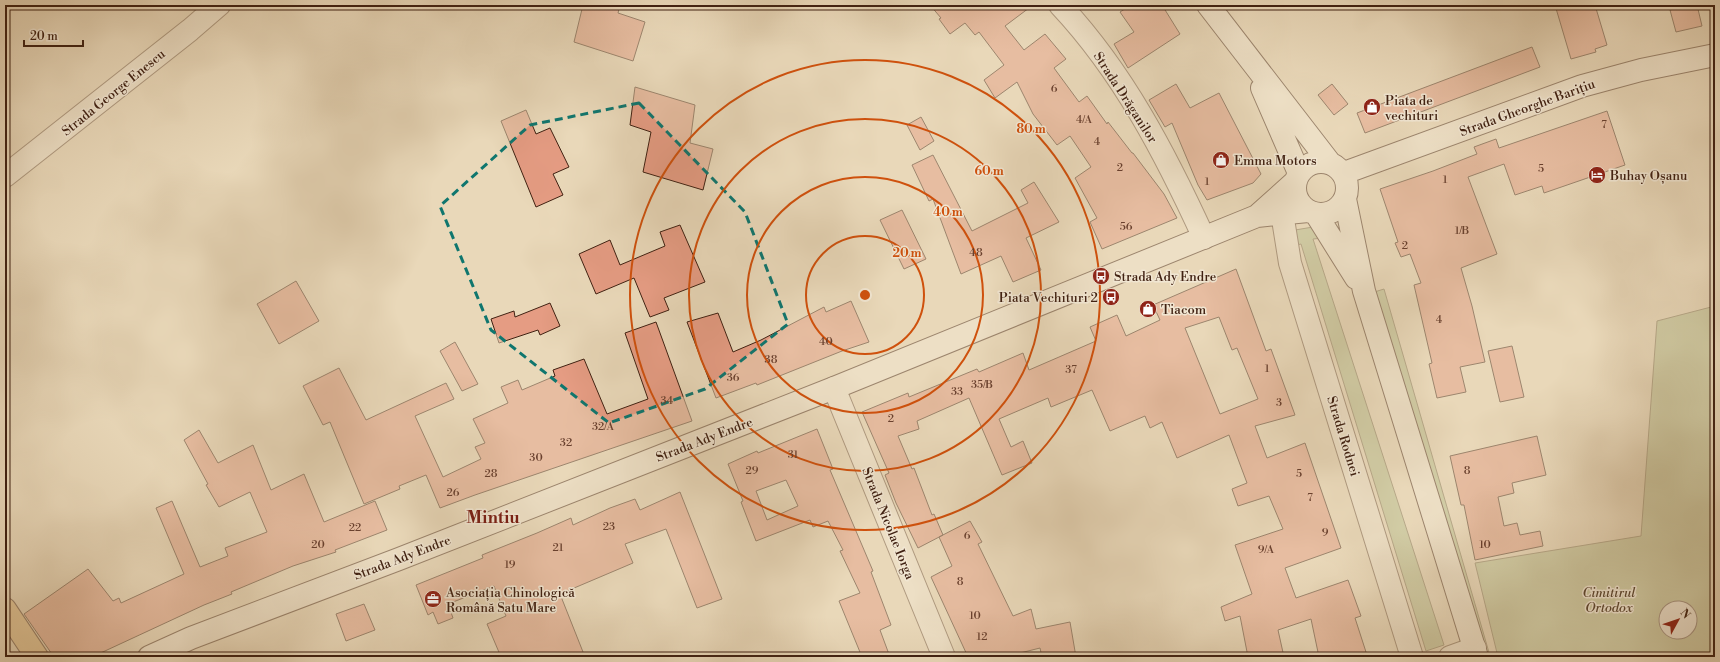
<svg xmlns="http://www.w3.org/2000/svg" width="1720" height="662" font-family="'Libre Bodoni',serif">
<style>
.green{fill:#b7be8f;stroke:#7c7050;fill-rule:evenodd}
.building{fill:#e59c83;stroke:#402112;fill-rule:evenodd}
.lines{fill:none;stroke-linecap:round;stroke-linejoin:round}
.minor-casing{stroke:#6a4f3c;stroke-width:24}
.secondary-casing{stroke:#402112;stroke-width:24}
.primary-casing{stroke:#402112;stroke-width:24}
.minor{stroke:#f1e6d2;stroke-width:22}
.secondary{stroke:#f1e6d2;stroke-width:22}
.primary{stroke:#e4bc7c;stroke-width:22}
.marked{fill:none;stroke:#0f766e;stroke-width:3;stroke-dasharray:8 5;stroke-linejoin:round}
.ring{fill:none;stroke:#cf510d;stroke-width:2}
.labels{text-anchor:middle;stroke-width:3;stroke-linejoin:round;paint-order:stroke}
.number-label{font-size:11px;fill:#69402e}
.street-label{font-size:13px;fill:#402112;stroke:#f1e6d2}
.poi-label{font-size:13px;fill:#402112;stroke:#f1e6d2;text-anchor:start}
.park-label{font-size:13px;font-style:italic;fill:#5e4831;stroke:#f1e6d2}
.district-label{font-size:17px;font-weight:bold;fill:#7a1f14;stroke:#f1e6d2}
.centre{fill:#cf510d;stroke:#f1e6d2;stroke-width:2}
.ring-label{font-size:12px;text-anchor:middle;font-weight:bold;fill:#cf510d;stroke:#f1e6d2;stroke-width:3;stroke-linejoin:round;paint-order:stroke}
</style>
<rect width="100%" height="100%" fill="#e9d8b9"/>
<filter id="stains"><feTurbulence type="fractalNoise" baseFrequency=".005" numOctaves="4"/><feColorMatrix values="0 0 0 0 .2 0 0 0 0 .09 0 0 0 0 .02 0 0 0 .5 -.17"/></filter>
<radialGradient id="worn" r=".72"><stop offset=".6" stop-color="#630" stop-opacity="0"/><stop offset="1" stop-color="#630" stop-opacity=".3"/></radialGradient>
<path class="green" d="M 1313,227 L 1324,238 L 1313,239 L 1444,645 L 1426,651 L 1301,244 L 1293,246 L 1295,230 Z
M 1384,289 L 1488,649 L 1490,657 L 1481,657 L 1368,294 Z
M 1715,306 L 1715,657 L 1498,657 L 1475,563 L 1641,536 L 1657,321 ZM 1666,608 L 1690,608 L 1690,632 L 1666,632 Z"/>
<path class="building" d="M 583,5 L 620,5 L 618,13 L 645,22 L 633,61 L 574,42 Z
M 930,5 L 1033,5 L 1005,26 L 1024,50 L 1045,34 L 1066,59 L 1054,68 L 1079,102 L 1087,96 L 1107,124 L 1108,122 L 1132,153 L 1133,153 L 1164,194 L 1177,218 L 1102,249 L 1090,222 L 1097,218 L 1075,178 L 1091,167 L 1070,136 L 1057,145 L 1033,114 L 1017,82 L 995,98 L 984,80 L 1004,65 L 979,32 L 975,35 L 965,23 L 950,34 L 939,19 L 941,18 Z
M 1131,5 L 1162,5 L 1180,34 L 1128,68 L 1114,44 L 1134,32 L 1120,12 Z
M 1555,5 L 1595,5 L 1607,45 L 1595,49 L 1596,52 L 1571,59 Z
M 1693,5 L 1697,5 L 1702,26 L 1676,32 L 1670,10 Z
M 1532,47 L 1540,67 L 1365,133 L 1357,113 Z
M 1176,84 L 1190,108 L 1219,93 L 1261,174 L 1253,183 L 1207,200 L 1198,185 L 1172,123 L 1165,127 L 1149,100 Z
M 1332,84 L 1348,104 L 1334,115 L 1318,95 Z
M 635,87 L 695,105 L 690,143 L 713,149 L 703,190 L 643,172 L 651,132 L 630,125 Z
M 526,110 L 536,134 L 550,128 L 569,167 L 553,174 L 563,195 L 536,207 L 501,121 Z
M 1607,111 L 1625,165 L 1544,193 L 1542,186 L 1515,195 L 1504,164 L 1468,177 L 1497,254 L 1461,268 L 1472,306 L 1485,362 L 1460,367 L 1466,392 L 1437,398 L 1429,364 L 1432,363 L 1414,285 L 1421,283 L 1410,254 L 1401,257 L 1395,243 L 1398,242 L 1380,189 L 1433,171 L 1477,154 L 1474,147 L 1496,139 L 1499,148 Z
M 921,117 L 934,141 L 920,150 L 907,125 Z
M 933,155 L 972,231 L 1028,203 L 1021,190 L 1034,182 L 1059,222 L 1026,238 L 1041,270 L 1013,282 L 1001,256 L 961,274 L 933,199 L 929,201 L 912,165 Z
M 902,210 L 926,259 L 904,269 L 880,220 Z
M 680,225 L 705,282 L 664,298 L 669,310 L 650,317 L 634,278 L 596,294 L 579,254 L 610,240 L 620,265 L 665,246 L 660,232 Z
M 1236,269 L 1266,351 L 1271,349 L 1295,415 L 1255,426 L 1267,458 L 1305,443 L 1341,548 L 1285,568 L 1296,598 L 1348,580 L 1361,616 L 1355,618 L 1366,652 L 1352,657 L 1319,657 L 1311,619 L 1278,630 L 1284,657 L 1248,657 L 1240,616 L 1225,621 L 1221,607 L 1252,594 L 1235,545 L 1283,529 L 1269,496 L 1238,506 L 1232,489 L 1247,483 L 1229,435 L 1177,458 L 1162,422 L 1150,428 L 1145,416 L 1110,431 L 1092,390 L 1051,407 L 1048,398 L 999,419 L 1011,447 L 1023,441 L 1032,463 L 1002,475 L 969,398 L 917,421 L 919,429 L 898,436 L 912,469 L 914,468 L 932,515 L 934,514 L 943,535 L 918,548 L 896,503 L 885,475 L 889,473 L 862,412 L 908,393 L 909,397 L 977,369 L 979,372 L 1023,353 L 1029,370 L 1096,341 L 1090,327 L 1117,315 L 1126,336 L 1160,320 L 1153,305 ZM 1219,317 L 1232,350 L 1237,348 L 1258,399 L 1220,414 L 1185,328 Z
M 296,281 L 319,321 L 279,344 L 257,304 Z
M 851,301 L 869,342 L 842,351 L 757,385 L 756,383 L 716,398 L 687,322 L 718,313 L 733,352 L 761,340 L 824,307 L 826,312 Z
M 550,303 L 560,326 L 540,335 L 538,330 L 499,343 L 491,319 L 514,311 L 515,317 Z
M 656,322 L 692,421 L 475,495 L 440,508 L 426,475 L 399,486 L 400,489 L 364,504 L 330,422 L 323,425 L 303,386 L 339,368 L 366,420 L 446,383 L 454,399 L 415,416 L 443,477 L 481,459 L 475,447 L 485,443 L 473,419 L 508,403 L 501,387 L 518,380 L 522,390 L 555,376 L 553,370 L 584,359 L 607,414 L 648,399 L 625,333 Z
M 455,342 L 478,384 L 462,391 L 440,351 Z
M 1512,346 L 1524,397 L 1500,402 L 1488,351 Z
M 817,429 L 833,469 L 830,470 L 873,571 L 871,572 L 891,625 L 880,630 L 890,657 L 862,657 L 839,601 L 860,593 L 840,551 L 843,550 L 828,521 L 813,527 L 810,520 L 756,541 L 741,502 L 743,501 L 728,464 L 757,451 L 758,453 ZM 786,480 L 798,506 L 767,520 L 756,491 Z
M 199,430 L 218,463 L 253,445 L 271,490 L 304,474 L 324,522 L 375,501 L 387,530 L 335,550 L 336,552 L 293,566 L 231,592 L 232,594 L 204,605 L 92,657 L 54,657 L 24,614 L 88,569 L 113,601 L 119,598 L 121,603 L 184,574 L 156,508 L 172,501 L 200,567 L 228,556 L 225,548 L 267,532 L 250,492 L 219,507 L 206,485 L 208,484 L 184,440 Z
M 1537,436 L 1546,475 L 1512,483 L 1514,493 L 1498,497 L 1504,526 L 1517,523 L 1520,535 L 1540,531 L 1543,546 L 1475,560 L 1464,505 L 1461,505 L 1450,456 Z
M 680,492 L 722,599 L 697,608 L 666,529 L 625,544 L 633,563 L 560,594 L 585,657 L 501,657 L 487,624 L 506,616 L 494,586 L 448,604 L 453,618 L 438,624 L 433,612 L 428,615 L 416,585 L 483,558 L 482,555 L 537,533 L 571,518 L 573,525 L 610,508 L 635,499 L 640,510 Z
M 970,521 L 982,542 L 978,544 L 1013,616 L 1031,609 L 1036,629 L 1070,622 L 1076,657 L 1042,657 L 1040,648 L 1004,657 L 968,657 L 931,577 L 952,566 L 939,537 Z
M 364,604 L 375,630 L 346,641 L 336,614 Z"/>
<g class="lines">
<defs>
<path id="minor" d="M 1060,5 C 1123,72 1166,155 1204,238
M 5,176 L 190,30 L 219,5
M 1282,213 L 1290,263 L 1412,657
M 834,388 L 944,657
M 1450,657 L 1475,648"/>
<path id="secondary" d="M 1208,5 L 1330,163
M 1262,88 L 1299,173
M1295 188a26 26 0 1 1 52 0a26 26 0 1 1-52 0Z
M 1344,173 L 1582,86 L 1641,70 L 1715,55
M 1345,199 L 1364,291 L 1477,657
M 1316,214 L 1356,278
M 1257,216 L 1296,181
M 149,657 L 191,638 L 399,559 L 834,388 L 1257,216 L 1308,211"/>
<path id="primary" d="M 5,609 L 37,657"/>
</defs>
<use href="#minor" class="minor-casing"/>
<use href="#secondary" class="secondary-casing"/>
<use href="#primary" class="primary-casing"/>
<use href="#minor" class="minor"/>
<use href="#secondary" class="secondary"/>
<use href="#primary" class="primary"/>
</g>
<path d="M0 0H1720V662H0ZM 639,103 L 745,212 L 788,324 L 705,389 L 609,423 L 491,330 L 440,206 L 530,125 Z" fill="#e9d8b9" fill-opacity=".55" fill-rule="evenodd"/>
<path class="marked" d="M 639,103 L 745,212 L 788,324 L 705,389 L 609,423 L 491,330 L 440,206 L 530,125 Z"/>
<g class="ring">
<circle cx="865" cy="295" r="59"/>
<circle cx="865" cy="295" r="118"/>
<circle cx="865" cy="295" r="176"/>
<circle cx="865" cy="295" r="235"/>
</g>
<defs>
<symbol id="shop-disc" viewBox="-11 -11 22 22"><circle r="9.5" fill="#8f2418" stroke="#f1e6d2"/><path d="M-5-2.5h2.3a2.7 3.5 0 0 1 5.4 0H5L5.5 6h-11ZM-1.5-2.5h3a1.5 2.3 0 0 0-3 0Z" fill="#fff"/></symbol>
<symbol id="hotel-disc" viewBox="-11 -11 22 22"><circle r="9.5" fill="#8f2418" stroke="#f1e6d2"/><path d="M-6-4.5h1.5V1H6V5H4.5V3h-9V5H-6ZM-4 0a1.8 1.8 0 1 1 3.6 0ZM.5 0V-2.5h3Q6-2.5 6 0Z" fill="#fff"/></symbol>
<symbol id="bus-disc" viewBox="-11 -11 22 22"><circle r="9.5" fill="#8f2418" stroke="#f1e6d2"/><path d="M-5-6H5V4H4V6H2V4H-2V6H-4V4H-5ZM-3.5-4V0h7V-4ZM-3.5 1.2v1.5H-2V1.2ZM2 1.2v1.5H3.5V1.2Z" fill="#fff"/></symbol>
<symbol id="office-disc" viewBox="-11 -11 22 22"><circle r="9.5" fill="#8f2418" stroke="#f1e6d2"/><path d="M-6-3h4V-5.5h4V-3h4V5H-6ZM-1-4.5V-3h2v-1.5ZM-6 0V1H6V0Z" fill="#fff"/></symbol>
</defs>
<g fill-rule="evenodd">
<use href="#shop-disc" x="1362" y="97" width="20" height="20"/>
<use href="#shop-disc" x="1211" y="150" width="20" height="20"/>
<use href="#hotel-disc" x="1587" y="165" width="20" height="20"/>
<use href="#bus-disc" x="1091" y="266" width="20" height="20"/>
<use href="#bus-disc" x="1101" y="287" width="20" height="20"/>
<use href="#shop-disc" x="1138" y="299" width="20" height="20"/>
<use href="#office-disc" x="423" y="589" width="20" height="20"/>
</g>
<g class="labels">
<g class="number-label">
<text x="1054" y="92">6</text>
<text x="1084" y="123">4/A</text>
<text x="1604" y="128">7</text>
<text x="1097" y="145">4</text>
<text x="1120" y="171">2</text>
<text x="1541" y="172">5</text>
<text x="1445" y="183">1</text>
<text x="1207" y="185">1</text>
<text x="1126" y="230">56</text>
<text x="1462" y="234">1/B</text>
<text x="1405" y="249">2</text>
<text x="976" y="256">48</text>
<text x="1439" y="323">4</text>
<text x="826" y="345">40</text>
<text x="771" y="363">38</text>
<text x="1267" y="372">1</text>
<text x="1071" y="373">37</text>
<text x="733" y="381">36</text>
<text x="982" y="388">35/B</text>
<text x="957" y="395">33</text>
<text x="667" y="404">34</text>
<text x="1279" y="406">3</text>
<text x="891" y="422">2</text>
<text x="603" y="430">32/A</text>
<text x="566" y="446">32</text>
<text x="793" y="458">31</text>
<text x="536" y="461">30</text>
<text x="752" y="474">29</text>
<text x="1467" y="474">8</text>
<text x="491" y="477">28</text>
<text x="1299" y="477">5</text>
<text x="453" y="496">26</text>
<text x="1310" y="501">7</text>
<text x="609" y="530">23</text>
<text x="355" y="531">22</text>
<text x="1325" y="536">9</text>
<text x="967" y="539">6</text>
<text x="318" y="548">20</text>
<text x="1485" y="548">10</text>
<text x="558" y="551">21</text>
<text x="1266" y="553">9/A</text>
<text x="510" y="568">19</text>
<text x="960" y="585">8</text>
<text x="975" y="619">10</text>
<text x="982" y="640">12</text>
</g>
<g class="street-label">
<text transform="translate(113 92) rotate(-39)" y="5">Strada George Enescu</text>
<text transform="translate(1126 97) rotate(57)" y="5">Strada Drăganilor</text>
<text transform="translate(1527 107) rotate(-20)" y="5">Strada Gheorghe Barițiu</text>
<text transform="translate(1344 436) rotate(73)" y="5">Strada Rodnei</text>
<text transform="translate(704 439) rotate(-21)" y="5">Strada Ady Endre</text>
<text transform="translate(889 523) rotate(68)" y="5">Strada Nicolae Iorga</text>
<text transform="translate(402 557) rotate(-21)" y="5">Strada Ady Endre</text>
</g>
<g class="poi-label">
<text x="1385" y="105">Piata de<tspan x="1385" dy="15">vechituri</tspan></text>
<text x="1234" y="165">Emma Motors</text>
<text x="1610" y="180">Buhay Oșanu</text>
<text x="1114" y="281">Strada Ady Endre</text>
<text x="1098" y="302" text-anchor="end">Piata Vechituri 2</text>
<text x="1161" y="314">Tiacom</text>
<text x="446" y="597">Asociația Chinologică<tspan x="446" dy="15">Română Satu Mare</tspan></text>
</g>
<g class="park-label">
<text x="1609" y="597">Cimitirul<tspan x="1609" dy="15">Ortodox</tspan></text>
</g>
<g class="district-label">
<text x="493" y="523">Mintiu</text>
</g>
</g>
<circle cx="865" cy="295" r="6" class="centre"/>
<g class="ring-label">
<text x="1031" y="133">80 m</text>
<text x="989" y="175">60 m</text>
<text x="948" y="216">40 m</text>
<text x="907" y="257">20 m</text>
</g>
<rect width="1720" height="662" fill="none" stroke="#e9d8b9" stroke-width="20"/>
<rect x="6" y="6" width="1708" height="650" fill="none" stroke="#402112" stroke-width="2"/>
<rect x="10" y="10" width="1700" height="642" fill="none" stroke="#402112"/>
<g transform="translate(1678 620) rotate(50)"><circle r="19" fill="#f1e6d2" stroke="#aa9785"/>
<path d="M0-3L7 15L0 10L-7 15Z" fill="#8f2418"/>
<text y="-6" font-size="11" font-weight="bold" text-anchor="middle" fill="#402112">N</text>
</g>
<path d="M24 40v6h59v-6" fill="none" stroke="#402112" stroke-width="2"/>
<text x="30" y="40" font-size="12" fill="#402112" stroke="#f1e6d2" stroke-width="3" paint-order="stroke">20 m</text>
<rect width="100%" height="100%" filter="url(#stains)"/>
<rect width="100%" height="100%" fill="url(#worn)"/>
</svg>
